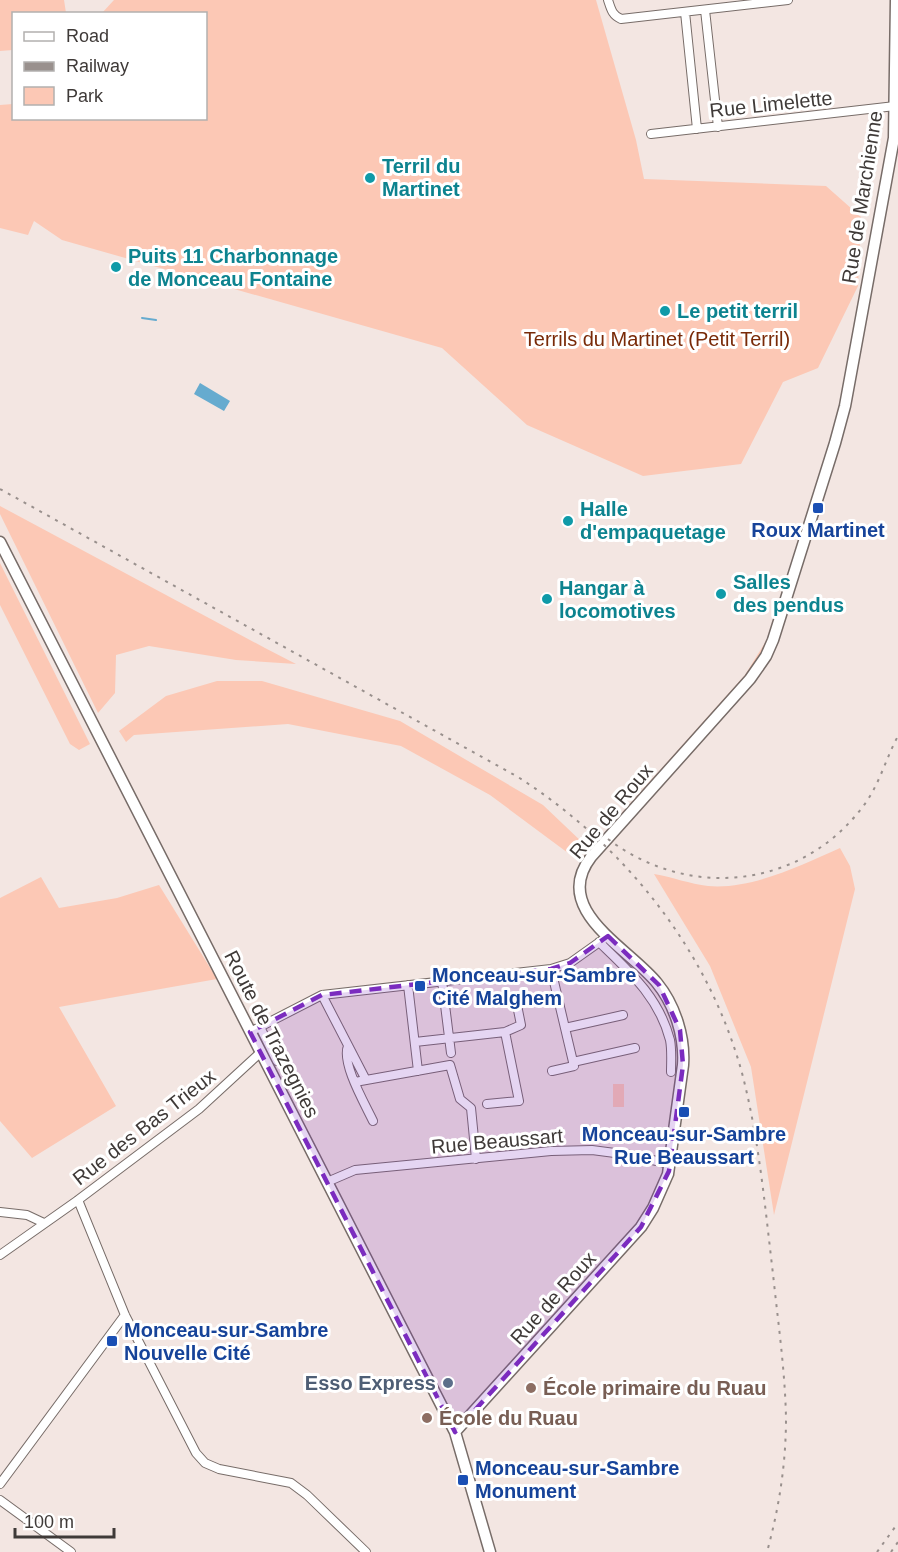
<svg xmlns="http://www.w3.org/2000/svg" width="898" height="1552" font-family="Helvetica,sans-serif">
<style>
.green{fill:#fcc8b5}
.water{fill:#66abcf}
.lines{fill:none;stroke-linecap:round;stroke-linejoin:round}
.stream{stroke:#66abcf;stroke-width:2}
.minor-casing{stroke:#776c68;stroke-width:10}
.secondary-casing{stroke:#776c68;stroke-width:13}
.minor{stroke:#fff;stroke-width:8}
.secondary{stroke:#fff;stroke-width:10}
.rail{stroke:#99908d;stroke-width:2;stroke-dasharray:3 6;stroke-linecap:butt}
.marked{fill:#7b2cbf;fill-opacity:0.2;stroke:#7b2cbf;stroke-width:4.5;stroke-dasharray:12 8;stroke-linejoin:round}
.culture-dot{fill:#0f9aa8;stroke:#fff;stroke-width:2}
.transit-dot{fill:#1a4fb4;stroke:#fff;stroke-width:2}
.service-dot{fill:#5c6f8a;stroke:#fff;stroke-width:2}
.education-dot{fill:#8d6e63;stroke:#fff;stroke-width:2}
.labels{text-anchor:middle;stroke-width:6;stroke-linejoin:round;paint-order:stroke}
.street-label{font-size:20px;fill:#3f3a38;stroke:#fff}
.culture-label{font-size:20px;font-weight:bold;fill:#0d838f;stroke:#fff;text-anchor:start}
.park-label{font-size:20px;fill:#792a08;stroke:#fff}
.transit-label{font-size:20px;font-weight:bold;fill:#164399;stroke:#fff;text-anchor:start}
.service-label{font-size:20px;font-weight:bold;fill:#4e5e75;stroke:#fff;text-anchor:end}
.education-label{font-size:20px;font-weight:bold;fill:#785e54;stroke:#fff;text-anchor:start}
</style>
<rect width="100%" height="100%" fill="#f3e6e2"/>
<path class="green" d="M 0,0 L 64,0 L 66,13 L 14,14 L 13,50 L 0,51 Z
M 114,0 L 596,0 L 636,140 L 644,179 L 826,186 L 861,217 L 858,286 L 818,368 L 783,382 L 741,464 L 643,476 L 527,425 L 442,348 L 62,240 L 34,221 L 28,235 L 0,228 L 0,105 L 13,104 L 14,118 L 206,118 L 206,14 L 102,13 Z
M 0,506 L 265,648 L 296,664 L 236,660 L 149,646 L 116,655 L 115,693 L 98,713 L 0,514 Z
M 0,563 L 90,744 L 79,750 L 70,744 L 0,605 Z
M 766,641 L 768,642 L 756,664 L 621,817 L 619,816 L 745,675 Z
M 217,681 L 262,681 L 400,721 L 543,805 L 584,844 L 568,853 L 490,795 L 401,746 L 288,724 L 134,735 L 126,742 L 119,731 L 166,696 Z
M 840,848 L 850,866 L 855,889 L 774,1215 L 751,1067 L 710,966 L 654,874 C 672,877 690,884 708,886 C 751,890 802,865 840,848 Z
M 41,877 L 59,908 L 117,898 L 159,885 L 217,979 L 59,1007 L 116,1106 L 32,1158 L 0,1121 L 0,898 Z
M 613,1084 L 624,1084 L 624,1107 L 613,1107 Z"/>
<path class="water" d="M 200,383 L 230,401 L 224,411 L 194,394 Z"/>
<g class="lines">
<path class="stream" d="M 142,318 L 156,320"/>
<defs>
<path id="minor" d="M 608,0 C 611,9 612,15 621,19 L 788,0
M 705,10 L 718,127
M 685,12 L 697,129
M 651,134 L 895,106
M 599,942 C 629,971 659,997 670,1040 C 672,1050 671,1062 671,1072
M 551,969 L 574,1066 L 552,1071
M 442,981 L 451,1053
M 408,985 L 418,1071
M 322,995 L 366,1080
M 260,1027 L 277,1061
M 565,1028 L 623,1015
M 250,1032 L 322,995 L 551,969 L 570,963 L 608,936
M 505,1032 L 521,1025 L 517,1005
M 415,1042 L 505,1032 L 519,1101 L 487,1104
M 348,1046 C 341,1063 365,1104 373,1121
M 573,1062 L 635,1048
M 355,1082 L 450,1065 L 460,1099 L 471,1108 L 476,1159
M 327,1182 L 355,1170 L 551,1151 L 592,1150 L 630,1155 L 670,1164
M 78,1200 L 125,1315 L 196,1453 L 205,1463 L 219,1469 L 291,1483 L 307,1495 L 366,1552
M 0,1212 L 27,1215 L 44,1223
M 0,1255 L 78,1200 L 199,1109 L 261,1052
M 0,1484 L 125,1315
M 0,1500 L 71,1552"/>
<path id="secondary" d="M 0,542 L 455,1432 L 490,1552
M 455,1432 L 641,1227 L 653,1208 L 668,1174 L 683,1065 C 685,1037 675,1005 657,983 C 629,948 550,910 591,857 L 750,679 L 766,656 L 773,640 L 835,443 L 845,406 L 894,138 L 896,0"/>
</defs>
<use href="#minor" class="minor-casing"/>
<use href="#secondary" class="secondary-casing"/>
<use href="#minor" class="minor"/>
<use href="#secondary" class="secondary"/>
<path class="rail" d="M 0,489 L 518,777 C 624,845 708,949 742,1073 C 759,1138 765,1207 773,1274 C 778,1322 785,1370 786,1418 C 786,1464 779,1508 767,1552
M 608,839 C 688,900 799,889 861,809 C 879,787 885,760 898,736
M 877,1552 L 898,1523
M 891,1552 L 898,1542"/>
</g>
<path class="marked" d="M 608,936 L 659,985 L 680,1030 L 683,1065 L 669,1171 L 641,1227 L 455,1432 L 250,1032 L 322,995 L 551,969 L 570,963 Z"/>
<g class="culture-dot">
<circle cx="370" cy="178" r="6"/>
<circle cx="116" cy="267" r="6"/>
<circle cx="665" cy="311" r="6"/>
<circle cx="568" cy="521" r="6"/>
<circle cx="721" cy="594" r="6"/>
<circle cx="547" cy="599" r="6"/>
</g>
<g class="transit-dot">
<rect x="812" y="502" width="12" height="12" rx="3"/>
<rect x="414" y="980" width="12" height="12" rx="3"/>
<rect x="678" y="1106" width="12" height="12" rx="3"/>
<rect x="106" y="1335" width="12" height="12" rx="3"/>
<rect x="457" y="1474" width="12" height="12" rx="3"/>
</g>
<circle class="service-dot" cx="448" cy="1383" r="6"/>
<g class="education-dot">
<circle cx="531" cy="1388" r="6"/>
<circle cx="427" cy="1418" r="6"/>
</g>
<g class="labels">
<g class="street-label">
<text transform="translate(771 104) rotate(-6)" y="7">Rue Limelette</text>
<text transform="translate(862 197) rotate(-81)" y="7">Rue de Marchienne</text>
<text transform="translate(611 811) rotate(-50)" y="7">Rue de Roux</text>
<text transform="translate(272 1034) rotate(63)" y="7">Route de Trazegnies</text>
<text transform="translate(144 1127) rotate(-38)" y="7">Rue des Bas Trieux</text>
<text transform="translate(497 1141) rotate(-5)" y="7">Rue Beaussart</text>
<text transform="translate(553 1298) rotate(-48)" y="7">Rue de Roux</text>
</g>
<g class="culture-label">
<text x="382" y="173">Terril du<tspan x="382" dy="23">Martinet</tspan></text>
<text x="128" y="263">Puits 11 Charbonnage<tspan x="128" dy="23">de Monceau Fontaine</tspan></text>
<text x="677" y="318">Le petit terril</text>
<text x="580" y="516">Halle<tspan x="580" dy="23">d'empaquetage</tspan></text>
<text x="733" y="589">Salles<tspan x="733" dy="23">des pendus</tspan></text>
<text x="559" y="595">Hangar à<tspan x="559" dy="23">locomotives</tspan></text>
</g>
<g class="park-label">
<text x="657" y="346">Terrils du Martinet (Petit Terril)</text>
</g>
<g class="transit-label">
<text x="818" y="537" text-anchor="middle">Roux Martinet</text>
<text x="432" y="982">Monceau-sur-Sambre<tspan x="432" dy="23">Cité Malghem</tspan></text>
<text x="684" y="1141" text-anchor="middle">Monceau-sur-Sambre<tspan x="684" dy="23">Rue Beaussart</tspan></text>
<text x="124" y="1337">Monceau-sur-Sambre<tspan x="124" dy="23">Nouvelle Cité</tspan></text>
<text x="475" y="1475">Monceau-sur-Sambre<tspan x="475" dy="23">Monument</tspan></text>
</g>
<g class="service-label">
<text x="436" y="1390">Esso Express</text>
</g>
<g class="education-label">
<text x="543" y="1395">École primaire du Ruau</text>
<text x="439" y="1425">École du Ruau</text>
</g>
</g>
<rect x="12" y="12" width="195" height="108" fill="#ffffff" stroke="#b2b0af" stroke-width="1.5"/>
<rect x="24" y="32" width="30" height="9" fill="#ffffff" stroke="#b2b0af" stroke-width="1.5"/>
<text x="66" y="42" font-size="18" fill="#3f3a38">Road</text>
<rect x="24" y="62" width="30" height="9" fill="#99908d" stroke="#b2b0af" stroke-width="1.5"/>
<text x="66" y="72" font-size="18" fill="#3f3a38">Railway</text>
<rect x="24" y="87" width="30" height="18" fill="#fcc8b5" stroke="#b2b0af" stroke-width="1.5"/>
<text x="66" y="102" font-size="18" fill="#3f3a38">Park</text>
<path d="M15 1528v9h99v-9" fill="none" stroke="#3f3a38" stroke-width="3"/>
<text x="24" y="1528" font-size="18" fill="#3f3a38" stroke="#ffffff" stroke-width="4.5" paint-order="stroke">100 m</text>
</svg>
